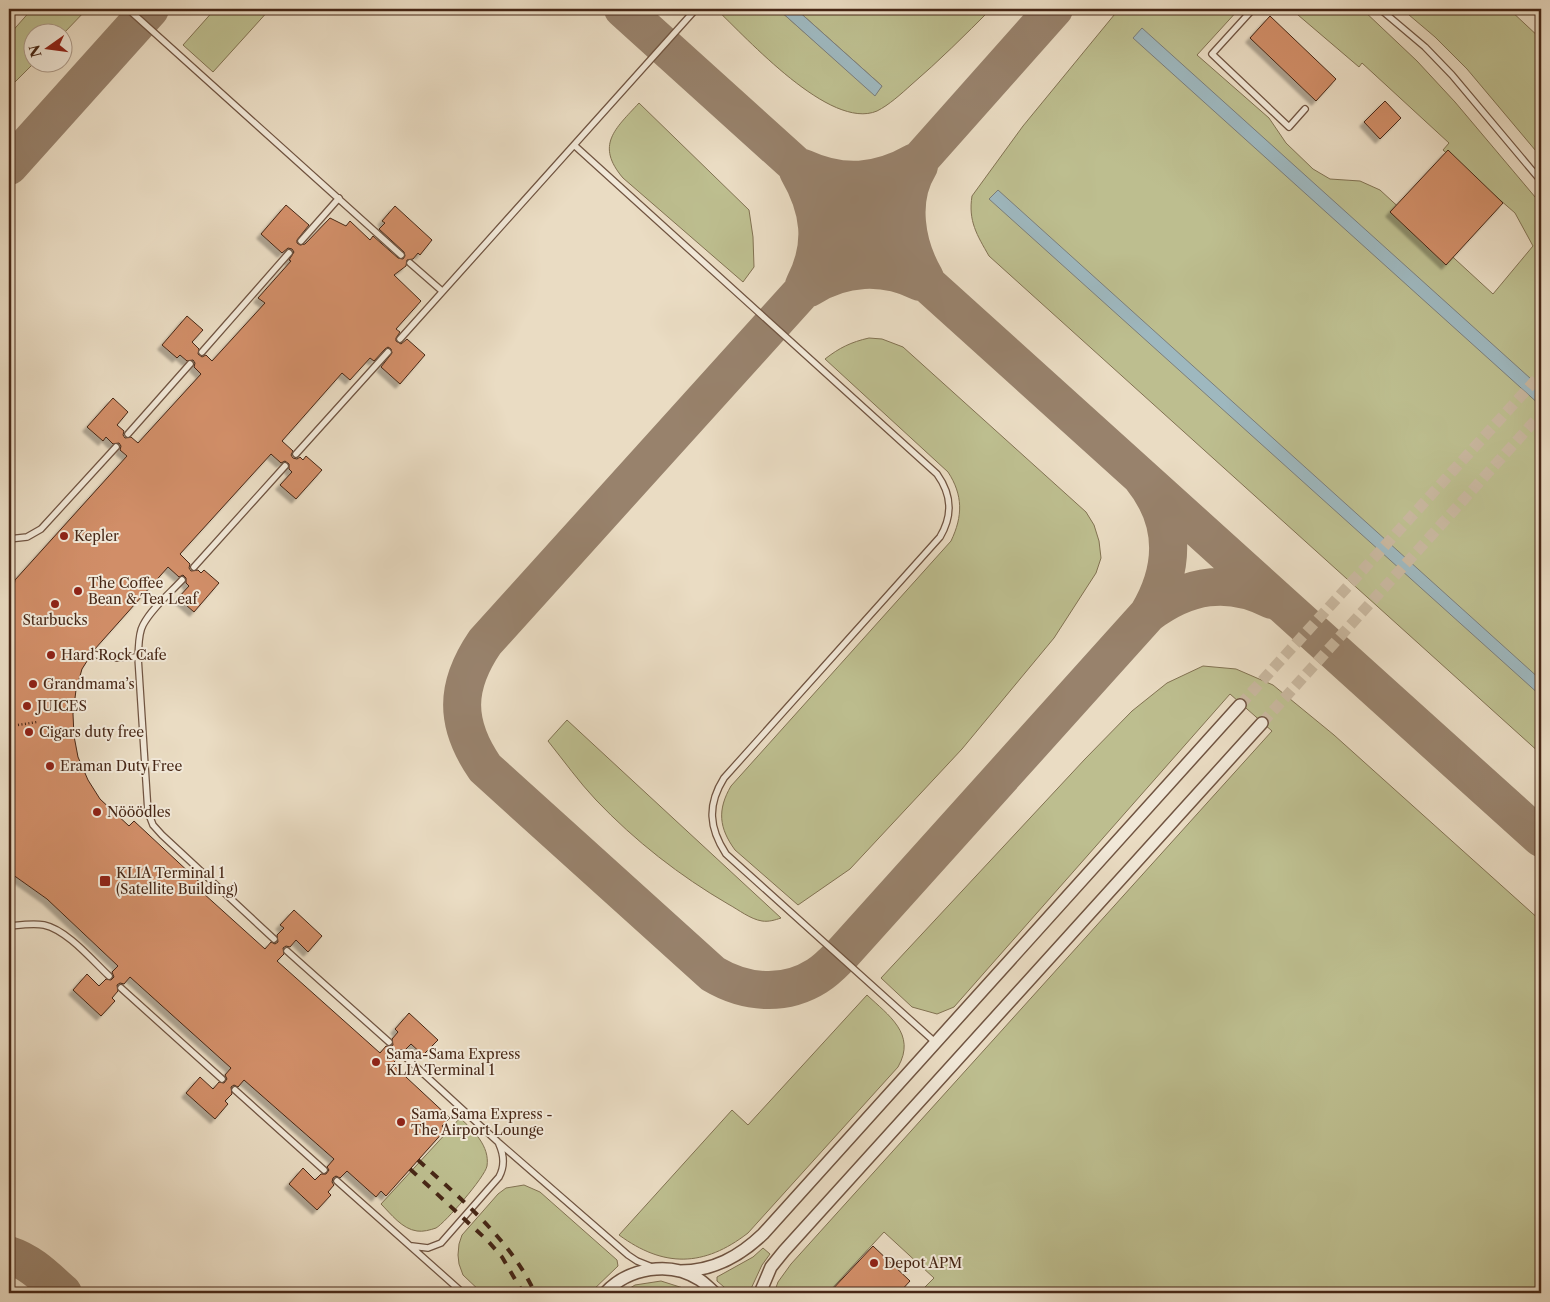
<svg xmlns="http://www.w3.org/2000/svg" width="1550" height="1302" font-family="'Libre Caslon Text',serif">
<style>
.green{fill:#bdbe8f;stroke:#827252}
.water{fill:#9eb8bf;stroke:#7b7e7b}
.lines{fill:none;stroke-linecap:round;stroke-linejoin:round}
.taxiway{stroke:#98826c;stroke-width:38}
.building{fill:#d18e68;stroke:#472716;filter:url(#shadow)}
.street-tunnel{stroke:#c9b8a0;stroke-width:11;stroke-dasharray:11 5.5;stroke-linecap:butt}
.lane-casing{stroke:#705441;stroke-width:8}
.street-casing{stroke:#705441;stroke-width:14}
.path{stroke:#472716;stroke-width:2.5;stroke-dasharray:1 2.5;stroke-linecap:butt}
.lane{stroke:#f1e8d8;stroke-width:5.5}
.street{stroke:#f1e8d8;stroke-width:11}
.rail{stroke:#472716;stroke-width:4;stroke-dasharray:9 9;stroke-linecap:butt}
.poi-dot{fill:#8f2418;stroke:#f1e8d8;stroke-width:2}
.labels{text-anchor:middle;stroke-width:4;stroke-linejoin:round;paint-order:stroke}
.poi-label{font-size:14px;fill:#472716;stroke:#f1e8d8;text-anchor:start}
</style>
<defs>
<filter id="shadow"><feDropShadow dx="-4.5" dy="4.5" stdDeviation="1" flood-color="#0004"/></filter>
</defs>
<rect width="100%" height="100%" fill="#eadcc3"/>
<filter id="stains"><feTurbulence type="fractalNoise" baseFrequency=".004" numOctaves="4"/><feColorMatrix values="0 0 0 0 .2 0 0 0 0 .09 0 0 0 0 .02 0 0 0 .5 -.17"/></filter>
<radialGradient id="worn" r=".72"><stop offset=".6" stop-color="#630" stop-opacity="0"/><stop offset="1" stop-color="#630" stop-opacity=".3"/></radialGradient>
<path class="green" d="M 32,9 L 87,9 L 63,34 L 62,32 L 32,32 L 32,62 L 34,63 L 9,88 L 9,35 Z
M 215,9 L 270,9 L 213,72 L 183,45 Z
M 716,9 L 778,9 L 875,95 L 882,86 L 796,9 L 991,9 C 965,35 939,61 911,85 C 901,94 889,105 877,111 C 830,131 747,38 716,9 Z
M 1119,9 L 1239,9 L 1197,55 L 1269,118 L 1286,143 L 1313,169 L 1330,179 L 1360,181 L 1380,190 L 1493,294 L 1533,246 L 1515,213 L 1443,150 L 1449,143 L 1362,63 L 1359,67 L 1291,9 L 1362,9 L 1417,61 L 1455,102 L 1541,204 L 1541,754 L 989,256 C 977,235 968,221 972,196 L 1023,126 Z
M 1402,9 L 1509,9 L 1541,39 L 1541,157 L 1467,69 L 1435,37 Z
M 639,103 L 749,210 L 753,237 L 754,267 L 743,282 L 623,178 C 595,145 615,129 639,103 Z
M 869,338 L 882,339 L 903,347 L 1086,512 L 1094,525 L 1099,541 L 1101,558 L 1096,573 L 1054,638 L 962,749 L 850,869 L 798,905 L 735,850 C 719,828 717,810 731,786 L 951,541 C 963,516 963,495 948,472 L 825,359 C 839,348 851,342 869,338 Z
M 1203,666 L 1236,669 L 1273,685 L 1334,735 L 1541,921 L 1541,1293 L 930,1293 L 925,1287 L 934,1278 L 884,1232 L 828,1293 L 774,1293 L 778,1282 L 791,1264 L 1272,731 L 1230,694 L 954,1007 L 937,1014 L 912,1007 L 881,978 L 1085,759 L 1132,711 L 1167,683 Z
M 567,720 L 781,918 C 775,920 769,922 762,921 C 750,919 739,910 728,904 C 680,876 635,841 596,800 C 579,782 564,761 548,741 Z
M 867,995 C 888,1015 917,1034 898,1067 L 748,1233 C 704,1267 664,1268 619,1235 L 732,1110 L 748,1125 Z
M 460,1118 C 473,1130 490,1146 487,1166 C 485,1177 445,1223 436,1228 C 430,1230 423,1232 417,1231 C 402,1229 391,1214 381,1204 Z
M 524,1185 L 540,1192 L 617,1260 L 618,1266 L 590,1293 L 482,1293 L 463,1275 L 459,1264 L 458,1255 L 459,1244 L 462,1235 L 498,1194 L 506,1188 Z
M 763,1248 L 770,1254 L 762,1265 L 749,1293 L 731,1293 L 717,1281 L 717,1277 L 753,1257 Z
M 661,1281 L 683,1288 L 689,1293 L 622,1293 L 635,1285 Z"/>
<path class="water" d="M 778,9 L 796,9 L 882,86 L 875,96 Z
M 1142,28 L 1541,388 L 1541,406 L 1133,38 Z
M 998,190 L 1541,680 L 1541,696 L 989,199 Z"/>
<g class="lines">
<path class="taxiway" d="M 623,9 L 1541,838
M 1054,9 L 862,225 L 485,642 C 455,686 454,723 485,768 L 713,974 C 745,993 784,997 817,976 C 827,970 835,961 843,953 L 1148,614 C 1176,567 1176,520 1141,477
M 9,166 L 150,9
M 919,166 C 898,200 906,245 925,278
M 803,168 C 842,186 878,183 915,162
M 798,171 C 820,209 825,245 804,285
M 809,288 C 843,266 884,264 920,282
M 1148,614 C 1187,585 1227,577 1272,600
M 9,1255 C 31,1262 46,1278 63,1293"/>
</g>
<path class="building" d="M 1270,16 L 1336,79 L 1316,101 L 1250,38 Z
M 1385,101 L 1401,118 L 1380,139 L 1364,122 Z
M 1448,150 L 1503,203 L 1446,265 L 1390,212 Z
M 286,205 L 309,225 L 297,240 L 297,243 L 300,245 L 305,244 L 330,218 L 346,226 L 350,221 L 370,240 L 373,236 L 398,258 L 403,259 L 405,256 L 404,252 L 379,229 L 385,223 L 382,221 L 395,206 L 432,240 L 420,255 L 418,253 L 413,259 L 407,260 L 406,266 L 394,275 L 421,301 L 396,329 L 400,332 L 396,338 L 396,341 L 401,344 L 407,339 L 425,355 L 400,384 L 381,367 L 392,353 L 391,349 L 388,347 L 385,349 L 374,361 L 370,358 L 350,380 L 342,373 L 282,441 L 293,451 L 291,455 L 293,458 L 297,459 L 300,457 L 303,460 L 306,456 L 322,470 L 296,499 L 280,485 L 292,472 L 289,469 L 289,464 L 285,461 L 281,463 L 271,454 L 180,554 L 190,564 L 189,568 L 191,571 L 198,570 L 201,573 L 204,570 L 219,583 L 194,612 L 178,598 L 189,586 L 186,583 L 186,578 L 183,575 L 179,577 L 168,567 L 94,650 L 88,651 L 86,655 L 89,658 L 82,669 L 76,690 L 73,714 L 74,736 L 78,757 L 88,780 L 100,799 L 129,826 L 134,821 L 207,889 L 203,893 L 265,949 L 271,942 L 275,944 L 278,942 L 277,935 L 284,928 L 280,925 L 294,910 L 322,936 L 308,952 L 296,940 L 290,947 L 286,946 L 283,948 L 284,954 L 277,961 L 380,1053 L 386,1046 L 390,1047 L 393,1045 L 392,1039 L 398,1032 L 395,1029 L 409,1013 L 438,1040 L 423,1055 L 411,1044 L 405,1050 L 400,1050 L 397,1053 L 399,1057 L 392,1064 L 450,1118 L 442,1126 L 445,1130 L 386,1196 L 381,1191 L 376,1197 L 347,1171 L 340,1178 L 336,1176 L 333,1178 L 332,1182 L 334,1185 L 328,1192 L 331,1195 L 317,1210 L 289,1184 L 303,1168 L 315,1180 L 321,1174 L 326,1174 L 329,1170 L 327,1167 L 334,1159 L 244,1080 L 238,1087 L 234,1085 L 231,1087 L 232,1094 L 225,1101 L 228,1104 L 215,1119 L 186,1093 L 200,1077 L 213,1089 L 219,1082 L 224,1083 L 227,1079 L 225,1075 L 231,1068 L 130,977 L 124,984 L 120,983 L 117,985 L 118,991 L 112,998 L 115,1001 L 101,1016 L 73,990 L 87,974 L 99,986 L 106,979 L 111,980 L 114,977 L 112,972 L 118,966 L 47,899 L 9,872 L 9,587 L 14,586 L 15,580 L 127,456 L 120,450 L 121,446 L 119,443 L 113,444 L 106,437 L 103,441 L 87,427 L 113,398 L 128,412 L 117,425 L 124,431 L 123,435 L 125,438 L 131,437 L 138,443 L 201,374 L 194,367 L 195,363 L 193,360 L 187,361 L 180,355 L 177,358 L 162,345 L 187,316 L 203,330 L 192,342 L 199,349 L 198,354 L 202,357 L 206,355 L 212,361 L 265,303 L 258,298 L 291,261 L 289,260 L 294,252 L 292,249 L 288,248 L 282,253 L 261,234 Z
M 873,1246 L 910,1281 L 899,1293 L 829,1293 Z"/>
<g class="lines">
<path class="street-tunnel" d="M 1240,705 L 1541,374
M 1262,723 L 1541,414"/>
<defs>
<path id="lane" d="M 128,9 L 401,255
M 1253,9 L 1212,54 L 1289,127 L 1305,109
M 1380,9 L 1425,47 L 1452,75 L 1541,181
M 574,145 L 937,474 C 952,495 953,515 940,537 L 724,778 C 707,805 709,828 726,854 L 936,1043
M 301,241 L 339,198
M 410,263 L 442,291
M 400,339 L 696,9
M 202,352 L 289,253
M 128,434 L 190,364
M 296,454 L 388,352
M 9,539 L 27,537 L 41,529 L 116,447
M 194,567 L 285,466
M 9,574 L 11,583
M 182,580 C 169,594 152,608 143,625 C 138,634 139,647 138,657 L 148,812 L 153,825 L 162,835 L 274,939
M 91,654 L 115,658 L 138,657
M 9,926 C 20,925 33,923 44,925 C 67,930 92,960 109,976
M 287,951 L 389,1042
M 121,988 L 222,1079
M 402,1054 L 498,1142 L 628,1255 L 637,1261 L 652,1267
M 235,1090 L 324,1170
M 337,1181 L 463,1293
M 412,1246 L 428,1248 L 441,1243 L 499,1177 C 505,1166 504,1155 499,1144"/>
<path id="street" d="M 680,1271 C 713,1271 739,1257 763,1234 L 1240,705
M 605,1293 C 628,1268 670,1260 700,1280 C 706,1284 710,1289 715,1293
M 760,1293 L 771,1267 L 784,1251 L 1262,723"/>
</defs>
<use href="#lane" class="lane-casing"/>
<use href="#street" class="street-casing"/>
<path class="path" d="M 18,725 L 37,722"/>
<use href="#lane" class="lane"/>
<use href="#street" class="street"/>
<path class="rail" d="M 418,1160 C 461,1199 510,1239 535,1293
M 410,1169 L 487,1240 L 502,1257 L 523,1293"/>
</g>
<g class="poi-dot">
<circle cx="64" cy="536" r="5"/>
<circle cx="78" cy="591" r="5"/>
<circle cx="55" cy="604" r="5"/>
<circle cx="51" cy="655" r="5"/>
<circle cx="33" cy="684" r="5"/>
<circle cx="27" cy="706" r="5"/>
<circle cx="29" cy="732" r="5"/>
<circle cx="50" cy="766" r="5"/>
<circle cx="97" cy="812" r="5"/>
<rect x="99" y="875" width="12" height="12" rx="2.5"/>
<circle cx="376" cy="1062" r="5"/>
<circle cx="401" cy="1122" r="5"/>
<circle cx="874" cy="1263" r="5"/>
</g>
<g class="labels">
<g class="poi-label">
<text x="74" y="541">Kepler</text>
<text x="88" y="588">The Coffee<tspan x="88" dy="16">Bean &amp; Tea Leaf</tspan></text>
<text x="55" y="625" text-anchor="middle">Starbucks</text>
<text x="61" y="660">Hard Rock Cafe</text>
<text x="43" y="689">Grandmama’s</text>
<text x="37" y="711">JUICES</text>
<text x="39" y="737">Cigars duty free</text>
<text x="60" y="771">Eraman Duty Free</text>
<text x="107" y="817">Nööödles</text>
<text x="116" y="878">KLIA Terminal 1<tspan x="116" dy="16">(Satellite Building)</tspan></text>
<text x="386" y="1059">Sama-Sama Express<tspan x="386" dy="16">KLIA Terminal 1</tspan></text>
<text x="411" y="1119">Sama Sama Express -<tspan x="411" dy="16">The Airport Lounge</tspan></text>
<text x="884" y="1268">Depot APM</text>
</g>
</g>
<rect width="1550" height="1302" fill="none" stroke="#eadcc3" stroke-width="30"/>
<rect x="10" y="10" width="1530" height="1282" fill="none" stroke="#472716" stroke-width="2.5"/>
<rect x="15" y="15" width="1520" height="1272" fill="none" stroke="#472716"/>
<g transform="translate(48 48) rotate(256)"><circle r="24" fill="#f1e8d8" stroke="#ad9b8a"/>
<path d="M0-4L9 19L0 12L-9 19Z" fill="#8f2418"/>
<text y="-8" font-size="14" font-weight="bold" text-anchor="middle" fill="#472716">N</text>
</g>
<rect width="100%" height="100%" filter="url(#stains)"/>
<rect width="100%" height="100%" fill="url(#worn)"/>
</svg>
